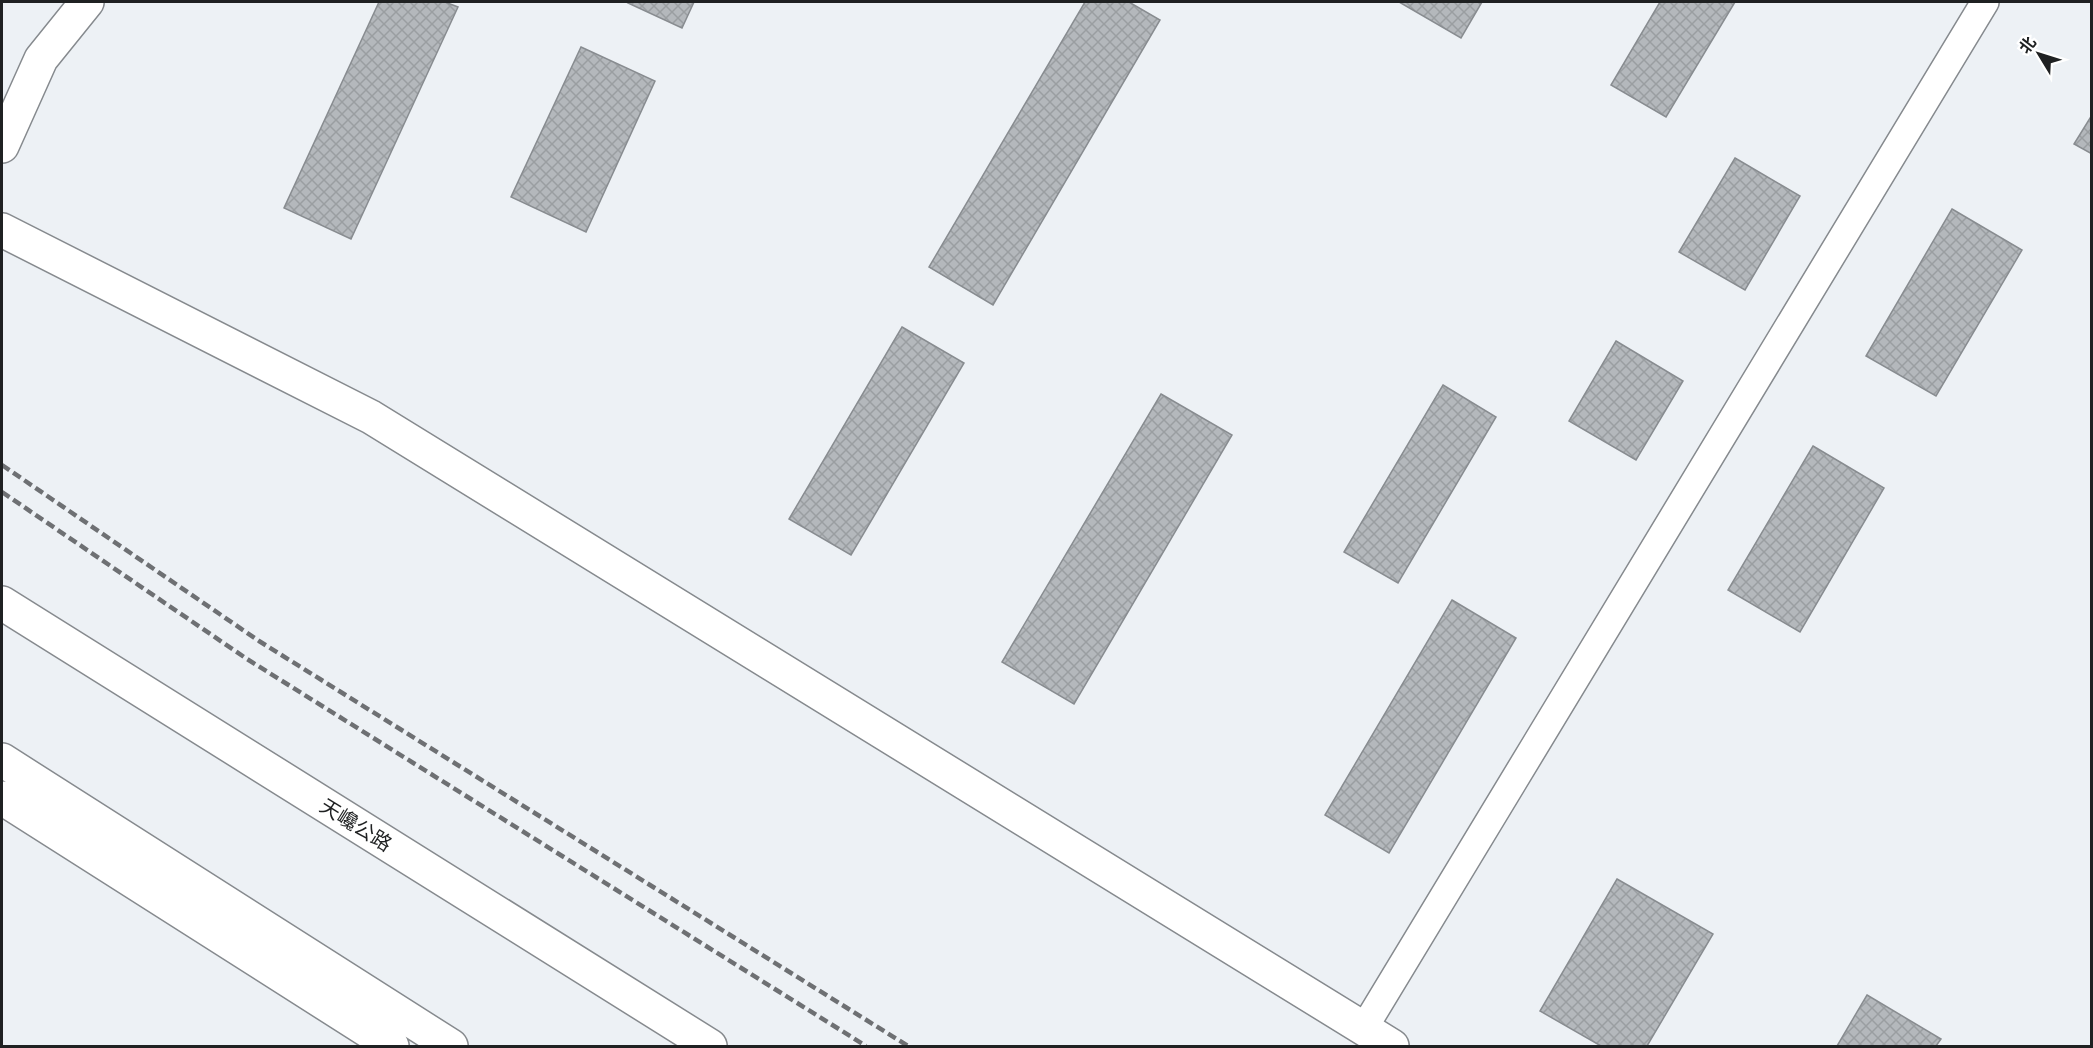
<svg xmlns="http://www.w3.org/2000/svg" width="2093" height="1048" font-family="'DM Sans','Noto Sans SC',sans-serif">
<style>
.building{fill:url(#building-cross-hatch);stroke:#888c90;stroke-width:1.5}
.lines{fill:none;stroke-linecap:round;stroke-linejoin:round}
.minor-casing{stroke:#868a8e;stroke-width:30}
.tertiary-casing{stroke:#868a8e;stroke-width:36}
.secondary-casing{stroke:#868a8e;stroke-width:36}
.trunk-casing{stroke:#868a8e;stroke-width:36}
.minor{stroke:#fff;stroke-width:27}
.tertiary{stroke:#fff;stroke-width:33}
.secondary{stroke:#fff;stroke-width:33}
.trunk{stroke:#fff;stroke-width:33}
.rail{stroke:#6e7073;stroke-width:4.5;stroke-dasharray:9 4.5;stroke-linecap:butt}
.labels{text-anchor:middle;stroke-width:4.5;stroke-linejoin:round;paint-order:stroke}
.street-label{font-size:20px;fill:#1f2122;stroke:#fff}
</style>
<defs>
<pattern id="building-cross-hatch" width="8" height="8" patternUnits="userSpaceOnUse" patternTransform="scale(1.5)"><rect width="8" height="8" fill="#b4b8bc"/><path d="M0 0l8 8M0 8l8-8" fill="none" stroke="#9a9ea1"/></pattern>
</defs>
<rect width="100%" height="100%" fill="#edf1f5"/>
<path class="building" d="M 379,2 L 445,2 L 458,7 L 351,239 L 284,208 Z
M 629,2 L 694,2 L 682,28 L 628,3 Z
M 1085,2 L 1129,2 L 1160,20 L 993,305 L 929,267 Z
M 1399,2 L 1482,2 L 1461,38 Z
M 1660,2 L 1735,2 L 1666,117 L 1611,85 Z
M 581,47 L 655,81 L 586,232 L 511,197 Z
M 2092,115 L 2092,154 L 2074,144 Z
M 1735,158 L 1800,196 L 1745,290 L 1679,252 Z
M 1952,209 L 2022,250 L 1936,396 L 1866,356 Z
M 902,327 L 964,363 L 851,555 L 789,519 Z
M 1616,341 L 1683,381 L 1636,460 L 1569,421 Z
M 1443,385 L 1496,417 L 1398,583 L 1344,552 Z
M 1161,394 L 1232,435 L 1074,704 L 1002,662 Z
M 1813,446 L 1884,488 L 1800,632 L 1728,590 Z
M 1452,600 L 1516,638 L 1389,853 L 1325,815 Z
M 1617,879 L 1713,934 L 1647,1046 L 1601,1046 L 1540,1011 Z
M 1867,995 L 1941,1039 L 1936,1046 L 1837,1046 Z"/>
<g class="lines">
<defs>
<path id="minor" d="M 1364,1028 L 1985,2"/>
<path id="tertiary" d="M 2,146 L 41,59 L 87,2"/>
<path id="secondary" d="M 2,230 L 371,417 L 1392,1046
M 2,760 L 451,1046
M 2,798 L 392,1046"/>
<path id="trunk" d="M 2,603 L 710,1046"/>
</defs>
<use href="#minor" class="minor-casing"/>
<use href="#tertiary" class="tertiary-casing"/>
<use href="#secondary" class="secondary-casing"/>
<use href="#trunk" class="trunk-casing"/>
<use href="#minor" class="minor"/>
<use href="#tertiary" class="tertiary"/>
<use href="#secondary" class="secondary"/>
<use href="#trunk" class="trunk"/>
<path class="rail" d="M 2,465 L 259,641 L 908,1046
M 2,492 L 247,659 L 866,1046"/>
</g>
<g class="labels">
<g class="street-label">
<text transform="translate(356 825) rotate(32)" y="7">天巉公路</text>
</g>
</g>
<rect width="2093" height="1048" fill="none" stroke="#1f2122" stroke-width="6"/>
<g transform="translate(2039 54) rotate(308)" stroke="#ffffff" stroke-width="4.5" paint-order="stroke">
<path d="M0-4.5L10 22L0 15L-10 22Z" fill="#1f2122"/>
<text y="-9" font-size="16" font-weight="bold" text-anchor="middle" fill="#1f2122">北</text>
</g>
</svg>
